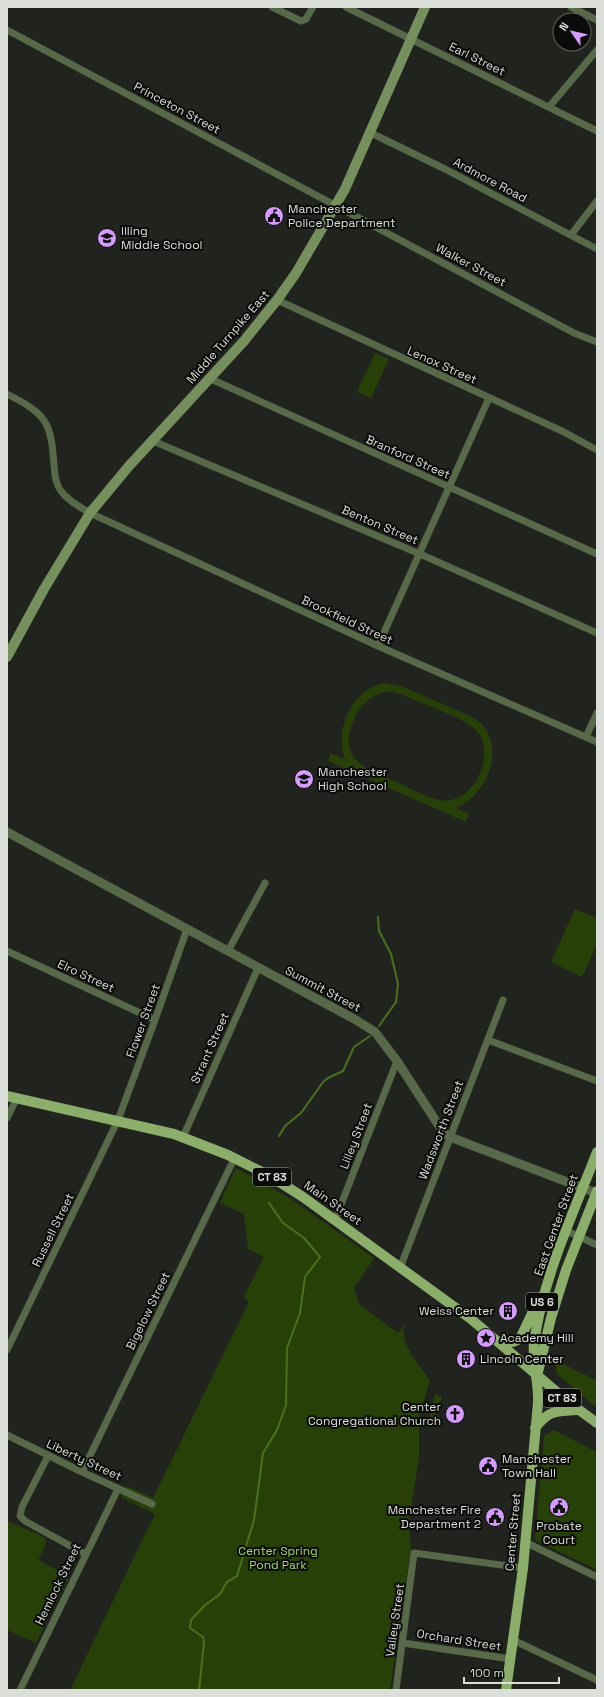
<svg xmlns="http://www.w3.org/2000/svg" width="604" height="1697" font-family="'Space Grotesk',sans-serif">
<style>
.green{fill:#274007;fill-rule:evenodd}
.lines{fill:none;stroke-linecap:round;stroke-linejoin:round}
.stream{stroke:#4a711d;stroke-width:2}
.minor{stroke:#576948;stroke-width:7}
.tertiary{stroke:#576948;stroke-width:9}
.secondary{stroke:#75905c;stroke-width:10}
.primary{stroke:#8baf6b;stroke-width:10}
.labels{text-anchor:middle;stroke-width:4;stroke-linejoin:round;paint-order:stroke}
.shield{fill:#0b0c0a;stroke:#9d9f9c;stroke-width:1}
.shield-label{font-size:11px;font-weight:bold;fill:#dcdeda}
.street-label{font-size:12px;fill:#dcdeda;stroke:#0b0c0a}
.poi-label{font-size:12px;fill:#dcdeda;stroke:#0b0c0a;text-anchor:start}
.park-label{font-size:12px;fill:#a1d86c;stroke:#0b0c0a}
</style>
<rect width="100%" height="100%" fill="#21241e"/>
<path class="green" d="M 375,353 L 389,359 L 371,398 L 357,392 Z
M 385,683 L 401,686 L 470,716 C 510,736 491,793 456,808 L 469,814 L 466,822 L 328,761 L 331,753 L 345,759 C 334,730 352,688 385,683 ZM 384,692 L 394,692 L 403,695 C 420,703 466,718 477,731 C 497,754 473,807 440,800 C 427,798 413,790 401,784 C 369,770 334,761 355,717 C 361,705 371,695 384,692 Z
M 575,909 L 597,918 L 597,944 L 582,977 L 551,962 Z
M 236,1168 L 291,1199 L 374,1258 L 354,1288 L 359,1304 L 398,1333 L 405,1324 C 399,1344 419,1365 430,1380 L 419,1417 L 419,1457 L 409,1522 L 411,1548 L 390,1690 L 70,1690 L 155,1514 L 121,1497 L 126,1486 L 153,1498 L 249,1302 L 244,1297 L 264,1257 L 248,1249 L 244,1214 L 220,1203 Z
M 555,1360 L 597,1381 L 597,1408 L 557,1374 Z
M 435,1394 L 442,1397 L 433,1422 L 429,1420 Z
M 554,1430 L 597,1452 L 597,1570 L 535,1540 L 544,1436 Z
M 7,1521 L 44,1537 L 47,1541 L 39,1558 L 40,1561 L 69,1576 L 36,1643 L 7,1630 Z"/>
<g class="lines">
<path class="stream" d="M 378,917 L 379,931 L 391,954 L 398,984 L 396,1002 L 379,1026
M 279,1136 L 285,1126 L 301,1113 L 323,1082 L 328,1078 L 343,1071 L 354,1047 L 370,1036
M 199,1690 L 204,1642 L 203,1637 L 190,1628 L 191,1620 L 204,1606 L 220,1594 L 227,1582 L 237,1576 L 254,1520 L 263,1453 L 277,1430 L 286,1405 L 287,1348 L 300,1313 L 305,1277 L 320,1257 L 304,1238 L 283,1223 L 269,1203"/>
<path class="minor" d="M 272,7 L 301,21 L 306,19 L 313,7
M 346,7 L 597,131
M 571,7 L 597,20
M 7,30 L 574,333 L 597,342
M 549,107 L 597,50
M 371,133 L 445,169 L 597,249
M 571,235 L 597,201
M 277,300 L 564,432 L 597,450
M 211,379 L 597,554
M 7,394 C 46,414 51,421 54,465 C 55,474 55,483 61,491 C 68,501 80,507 90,513 L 378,646 L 597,742
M 153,441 L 420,554 L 597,633
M 378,646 L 489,398
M 586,737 L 597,713
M 7,951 L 155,1020
M 228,951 L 265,883
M 488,1040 L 597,1081
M 7,1118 L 17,1098
M 183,1137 L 258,968
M 335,1220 L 397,1061
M 567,1231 L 597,1245
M 400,1268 L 503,1000
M 7,1350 L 118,1120 L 155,1020 L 187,929
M 7,1435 L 82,1472 L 152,1504
M 48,1456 L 22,1507 L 20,1516 L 25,1521 L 85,1554
M 82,1472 L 234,1159
M 525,1542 L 597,1577
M 513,1640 L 597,1680
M 403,1643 L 511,1659
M 20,1690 L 118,1489
M 396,1690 L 414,1553 L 523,1568"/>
<path class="tertiary" d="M 7,832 L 356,1020 L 375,1032 L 397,1061 L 443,1132 L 450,1137 L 596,1193"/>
<path class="secondary" d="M 7,657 L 44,589 L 90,513 L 129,466 L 244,341 L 277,300 L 296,273 L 345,189 L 425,7"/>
<path class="primary" d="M 7,1096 L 174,1134 L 228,1155 L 270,1176 L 303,1197 L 471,1319 L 571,1404 L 597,1423
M 497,1341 L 513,1342 L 520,1339 L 537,1303
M 537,1376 L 551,1318 L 566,1270 L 597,1191
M 535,1428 C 549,1410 556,1411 577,1410
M 506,1690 L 523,1568 L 538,1403 C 539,1382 532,1363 534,1343 C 543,1277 573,1214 597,1152"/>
</g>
<defs>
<symbol id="civic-disc" viewBox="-11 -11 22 22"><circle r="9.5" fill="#d59bfb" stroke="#0b0c0a"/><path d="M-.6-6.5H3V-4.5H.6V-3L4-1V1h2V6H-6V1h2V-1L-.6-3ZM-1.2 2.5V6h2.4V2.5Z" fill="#111"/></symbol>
<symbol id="school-disc" viewBox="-11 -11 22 22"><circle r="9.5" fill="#d59bfb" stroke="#0b0c0a"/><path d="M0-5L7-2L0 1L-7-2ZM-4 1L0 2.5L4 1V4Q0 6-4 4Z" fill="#111"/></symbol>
<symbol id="building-disc" viewBox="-11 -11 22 22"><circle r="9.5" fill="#d59bfb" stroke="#0b0c0a"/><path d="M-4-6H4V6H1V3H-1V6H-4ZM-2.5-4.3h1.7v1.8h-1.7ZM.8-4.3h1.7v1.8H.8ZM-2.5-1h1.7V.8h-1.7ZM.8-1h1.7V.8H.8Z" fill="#111"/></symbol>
<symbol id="sight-disc" viewBox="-11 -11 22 22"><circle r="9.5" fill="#d59bfb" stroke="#0b0c0a"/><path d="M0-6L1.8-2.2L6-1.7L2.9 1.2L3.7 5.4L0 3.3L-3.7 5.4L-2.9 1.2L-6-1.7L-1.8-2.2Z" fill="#111"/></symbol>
<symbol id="church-disc" viewBox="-11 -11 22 22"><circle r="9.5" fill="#d59bfb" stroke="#0b0c0a"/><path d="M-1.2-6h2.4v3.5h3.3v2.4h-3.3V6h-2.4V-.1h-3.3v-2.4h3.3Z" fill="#111"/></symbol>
</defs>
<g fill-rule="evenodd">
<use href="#civic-disc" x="263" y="205" width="22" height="22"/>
<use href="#school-disc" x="96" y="227" width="22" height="22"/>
<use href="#school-disc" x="293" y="768" width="22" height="22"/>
<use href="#building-disc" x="497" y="1300" width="22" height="22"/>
<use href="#sight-disc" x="475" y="1327" width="22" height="22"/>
<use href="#building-disc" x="455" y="1348" width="22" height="22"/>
<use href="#church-disc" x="444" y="1403" width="22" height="22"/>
<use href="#civic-disc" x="477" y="1455" width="22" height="22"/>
<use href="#civic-disc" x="548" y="1496" width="22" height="22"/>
<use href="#civic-disc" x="484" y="1506" width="22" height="22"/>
</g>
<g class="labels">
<g class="shield">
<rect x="253" y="1168" width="38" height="18" rx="3"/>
<rect x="526" y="1293" width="32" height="18" rx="3"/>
<rect x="543" y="1389" width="38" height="18" rx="3"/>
</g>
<g class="shield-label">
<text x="272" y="1181">CT 83</text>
<text x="542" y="1306">US 6</text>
<text x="562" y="1402">CT 83</text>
</g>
<g class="street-label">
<text transform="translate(477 59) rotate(26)" y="4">Earl Street</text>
<text transform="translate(177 108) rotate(28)" y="4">Princeton Street</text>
<text transform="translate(490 180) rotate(28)" y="4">Ardmore Road</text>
<text transform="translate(471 265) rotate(28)" y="4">Walker Street</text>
<text transform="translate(228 337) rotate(-49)" y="4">Middle Turnpike East</text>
<text transform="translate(442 365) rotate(24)" y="4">Lenox Street</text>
<text transform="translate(408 457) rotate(24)" y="4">Branford Street</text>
<text transform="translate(380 525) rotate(23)" y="4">Benton Street</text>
<text transform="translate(347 620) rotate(25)" y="4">Brookfield Street</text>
<text transform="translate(86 976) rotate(25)" y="4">Elro Street</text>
<text transform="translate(323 989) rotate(28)" y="4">Summit Street</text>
<text transform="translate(143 1021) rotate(-70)" y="4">Flower Street</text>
<text transform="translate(210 1048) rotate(-66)" y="4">Strant Street</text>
<text transform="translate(441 1130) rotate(-69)" y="4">Wadsworth Street</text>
<text transform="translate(356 1136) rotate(-69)" y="4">Lilley Street</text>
<text transform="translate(333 1203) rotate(35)" y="4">Main Street</text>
<text transform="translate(556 1225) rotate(-70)" y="4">East Center Street</text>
<text transform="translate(53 1230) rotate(-64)" y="4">Russell Street</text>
<text transform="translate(148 1311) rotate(-64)" y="4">Bigelow Street</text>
<text transform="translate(84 1460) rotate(25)" y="4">Liberty Street</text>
<text transform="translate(513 1532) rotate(-85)" y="4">Center Street</text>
<text transform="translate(58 1584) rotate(-64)" y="4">Hemlock Street</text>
<text transform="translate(395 1620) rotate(-82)" y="4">Valley Street</text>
<text transform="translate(459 1640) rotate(9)" y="4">Orchard Street</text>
</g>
<g class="poi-label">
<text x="288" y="213">Manchester<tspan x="288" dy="14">Police Department</tspan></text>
<text x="121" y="235">Illing<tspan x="121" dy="14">Middle School</tspan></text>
<text x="318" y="776">Manchester<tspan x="318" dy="14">High School</tspan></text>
<text x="494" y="1315" text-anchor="end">Weiss Center</text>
<text x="500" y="1342">Academy Hill</text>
<text x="480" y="1363">Lincoln Center</text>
<text x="441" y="1411" text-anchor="end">Center<tspan x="441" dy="14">Congregational Church</tspan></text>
<text x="502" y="1463">Manchester<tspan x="502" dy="14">Town Hall</tspan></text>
<text x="481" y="1514" text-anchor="end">Manchester Fire<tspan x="481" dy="14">Department 2</tspan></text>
<text x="559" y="1530" text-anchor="middle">Probate<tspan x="559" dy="14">Court</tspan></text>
</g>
<g class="park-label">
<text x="278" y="1555">Center Spring<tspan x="278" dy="14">Pond Park</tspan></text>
</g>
</g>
<rect width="604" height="1697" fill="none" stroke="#dcdeda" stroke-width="16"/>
<g transform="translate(572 32) rotate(304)"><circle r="19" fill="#0b0c0a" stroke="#5f605d"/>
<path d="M0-3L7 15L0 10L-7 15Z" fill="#d59bfb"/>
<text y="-6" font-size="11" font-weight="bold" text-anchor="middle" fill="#dcdeda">N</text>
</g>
<path d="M464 1677v6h95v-6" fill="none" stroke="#dcdeda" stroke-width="2"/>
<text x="470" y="1677" font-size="12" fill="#dcdeda" stroke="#0b0c0a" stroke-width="3" paint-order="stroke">100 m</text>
</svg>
